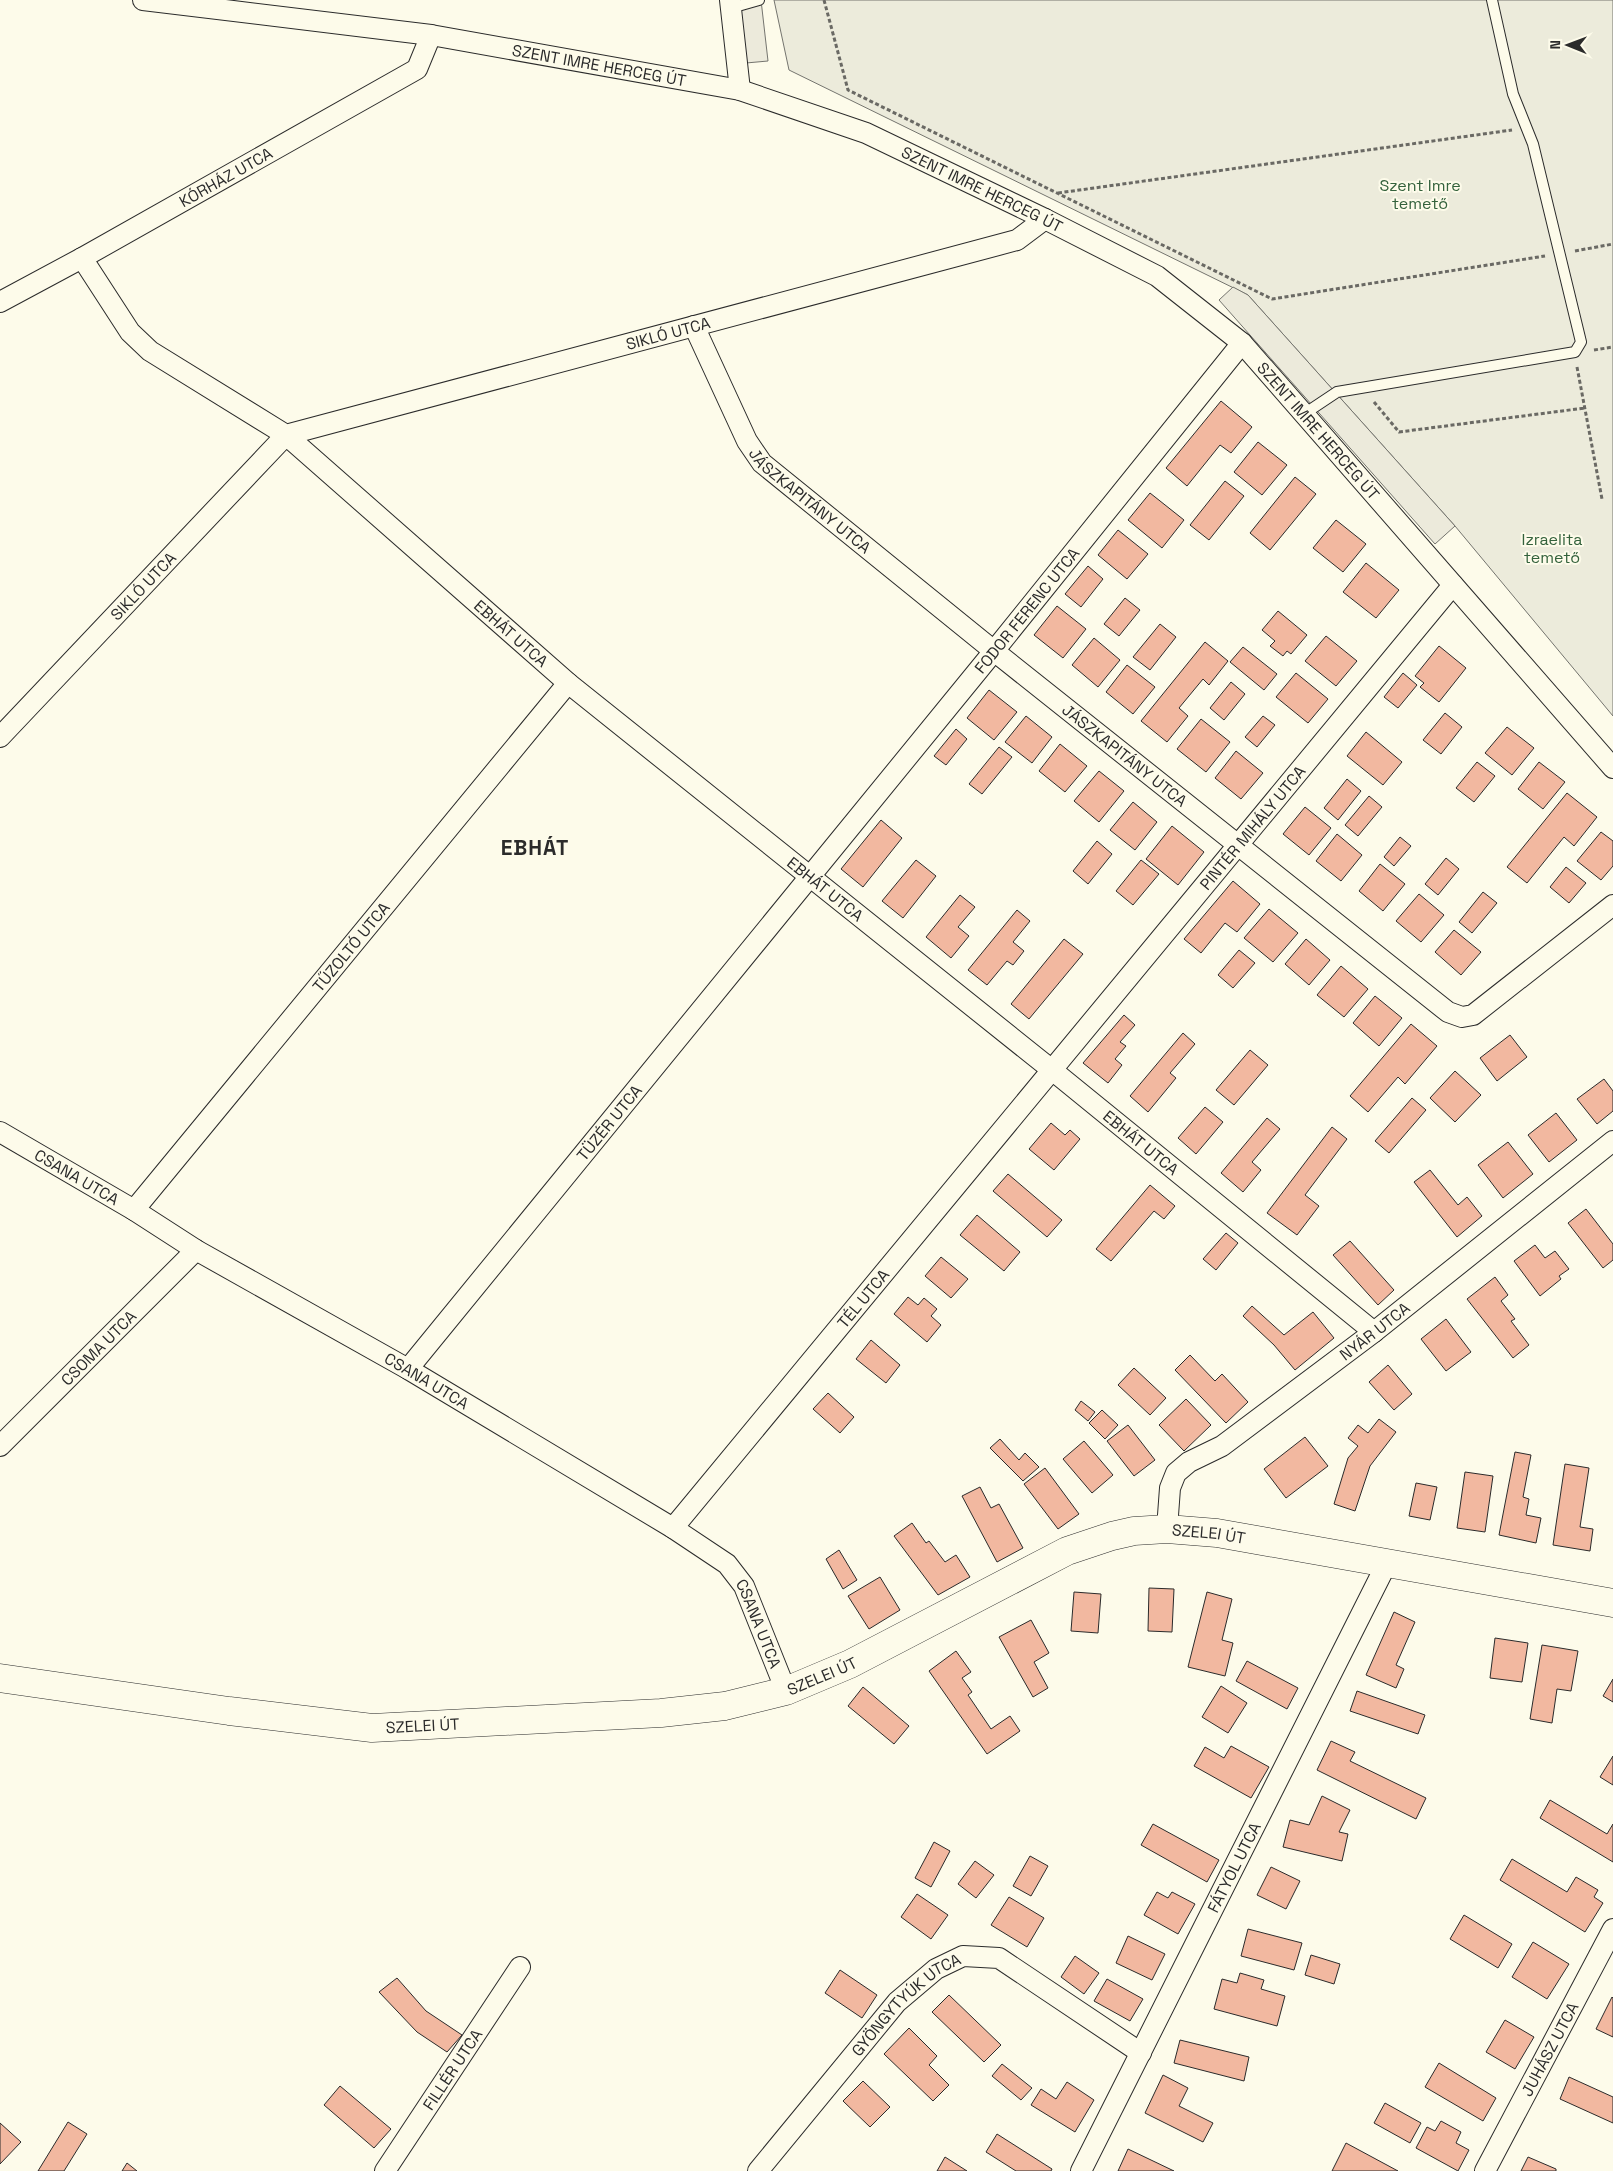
<svg xmlns="http://www.w3.org/2000/svg" width="1613" height="2171" font-family="'Space Grotesk',sans-serif">
<style>
.green{fill:#ecebdb;stroke:#74746e}
.parking{fill:#eceadb;stroke:#74746e}
.building{fill:#f2b8a0;stroke:#2b2b2b}
.lines{fill:none;stroke-linecap:round;stroke-linejoin:round}
.service-casing{stroke:#2b2b2b;stroke-width:12}
.minor-casing{stroke:#2b2b2b;stroke-width:22}
.secondary-casing{stroke:#2b2b2b;stroke-width:29}
.path{stroke:#6a6964;stroke-width:3;stroke-dasharray:4 2.5;stroke-linecap:butt}
.service{stroke:#fdfbea;stroke-width:10}
.minor{stroke:#fdfbea;stroke-width:20}
.secondary{stroke:#fdfbea;stroke-width:28}
.labels{text-anchor:middle;stroke-width:4;stroke-linejoin:round;paint-order:stroke}
.street-label{font-size:16px;fill:#2b2b2b;stroke:#fdfbea}
.park-label{font-size:16px;fill:#34623c;stroke:#fdfbea}
.district-label{font-size:21px;font-weight:bold;letter-spacing:1px;fill:#2b2b2b;stroke:#fdfbea}
</style>
<rect width="100%" height="100%" fill="#fdfbea"/>
<path class="green" d="M 774,0 L 1613,0 L 1613,716 L 1455,526 L 1248,295 L 789,70 Z"/>
<path class="parking" d="M 739,0 L 761,0 L 768,61 L 746,63 Z
M 1233,287 L 1248,295 L 1455,526 L 1435,544 L 1219,300 Z"/>
<path class="building" d="M 1221,401 L 1252,427 L 1231,453 L 1220,445 L 1187,486 L 1166,468 Z
M 1258,442 L 1287,465 L 1262,495 L 1234,472 Z
M 1295,477 L 1316,494 L 1270,550 L 1250,533 Z
M 1225,481 L 1244,496 L 1209,540 L 1190,525 Z
M 1150,493 L 1184,520 L 1162,548 L 1128,520 Z
M 1336,520 L 1366,544 L 1343,572 L 1313,548 Z
M 1118,530 L 1148,554 L 1127,579 L 1098,555 Z
M 1366,563 L 1399,590 L 1376,618 L 1343,592 Z
M 1088,566 L 1103,579 L 1081,607 L 1065,594 Z
M 1125,598 L 1140,610 L 1119,636 L 1104,624 Z
M 1057,606 L 1086,629 L 1063,658 L 1034,635 Z
M 1278,611 L 1307,635 L 1291,654 L 1287,651 L 1283,656 L 1270,646 L 1275,641 L 1262,630 Z
M 1160,624 L 1176,637 L 1150,670 L 1133,657 Z
M 1326,636 L 1357,661 L 1336,686 L 1305,661 Z
M 1094,638 L 1120,660 L 1098,687 L 1072,665 Z
M 1205,642 L 1228,661 L 1209,685 L 1203,679 L 1179,708 L 1188,716 L 1167,742 L 1141,721 Z
M 1439,646 L 1466,668 L 1439,702 L 1420,687 L 1424,683 L 1415,676 Z
M 1243,647 L 1277,674 L 1264,690 L 1230,662 Z
M 1127,665 L 1155,687 L 1133,714 L 1106,692 Z
M 1296,673 L 1328,699 L 1308,723 L 1276,697 Z
M 1403,673 L 1417,685 L 1398,708 L 1384,697 Z
M 1231,682 L 1245,694 L 1224,720 L 1210,708 Z
M 989,690 L 1017,712 L 994,740 L 967,718 Z
M 1445,713 L 1462,727 L 1441,754 L 1423,740 Z
M 1026,716 L 1052,737 L 1032,763 L 1005,742 Z
M 1263,716 L 1275,725 L 1257,747 L 1245,737 Z
M 1201,719 L 1230,742 L 1206,772 L 1177,749 Z
M 1507,727 L 1534,748 L 1512,775 L 1485,753 Z
M 956,729 L 967,739 L 946,765 L 934,756 Z
M 1366,732 L 1402,762 L 1383,785 L 1347,756 Z
M 1060,744 L 1087,766 L 1065,792 L 1039,771 Z
M 999,747 L 1012,757 L 982,794 L 969,784 Z
M 1236,751 L 1263,773 L 1241,799 L 1215,778 Z
M 1477,762 L 1495,776 L 1474,802 L 1456,788 Z
M 1539,762 L 1565,782 L 1543,809 L 1518,789 Z
M 1099,771 L 1124,791 L 1099,822 L 1074,801 Z
M 1347,779 L 1361,791 L 1338,820 L 1324,808 Z
M 1567,793 L 1597,817 L 1574,846 L 1564,837 L 1527,883 L 1507,867 Z
M 1369,796 L 1382,807 L 1358,836 L 1345,825 Z
M 1133,802 L 1157,822 L 1135,850 L 1110,830 Z
M 1305,807 L 1331,828 L 1309,855 L 1283,834 Z
M 881,820 L 902,838 L 863,887 L 841,869 Z
M 1172,826 L 1204,852 L 1178,885 L 1146,859 Z
M 1601,832 L 1613,841 L 1613,866 L 1601,880 L 1577,861 Z
M 1337,834 L 1362,855 L 1341,881 L 1316,861 Z
M 1400,837 L 1411,846 L 1394,866 L 1384,857 Z
M 1097,841 L 1112,854 L 1088,884 L 1073,871 Z
M 1446,858 L 1459,869 L 1438,895 L 1425,884 Z
M 916,860 L 936,876 L 903,918 L 882,901 Z
M 1141,860 L 1159,874 L 1133,905 L 1116,891 Z
M 1380,864 L 1405,884 L 1383,911 L 1359,891 Z
M 1566,867 L 1586,883 L 1569,903 L 1550,887 Z
M 1233,881 L 1260,904 L 1237,932 L 1225,923 L 1201,953 L 1184,939 Z
M 1483,892 L 1497,903 L 1472,933 L 1459,922 Z
M 1419,894 L 1444,915 L 1421,942 L 1396,921 Z
M 960,895 L 975,907 L 958,927 L 969,936 L 951,958 L 926,937 Z
M 1269,909 L 1298,933 L 1273,962 L 1244,938 Z
M 1017,910 L 1030,921 L 1013,942 L 1024,951 L 1013,965 L 1007,961 L 987,985 L 968,970 Z
M 1454,930 L 1481,952 L 1461,975 L 1435,952 Z
M 1064,939 L 1083,954 L 1029,1019 L 1011,1004 Z
M 1306,939 L 1330,960 L 1309,985 L 1285,964 Z
M 1239,950 L 1255,963 L 1233,988 L 1218,975 Z
M 1341,966 L 1368,989 L 1344,1017 L 1317,995 Z
M 1375,996 L 1402,1018 L 1379,1046 L 1353,1023 Z
M 1124,1015 L 1135,1025 L 1120,1042 L 1126,1046 L 1115,1059 L 1122,1065 L 1108,1083 L 1083,1063 Z
M 1411,1024 L 1437,1046 L 1405,1084 L 1398,1077 L 1368,1112 L 1350,1096 Z
M 1183,1033 L 1195,1044 L 1170,1073 L 1176,1078 L 1148,1112 L 1130,1096 Z
M 1510,1035 L 1527,1057 L 1497,1081 L 1480,1058 Z
M 1250,1050 L 1268,1065 L 1234,1105 L 1216,1090 Z
M 1455,1071 L 1481,1095 L 1455,1122 L 1430,1098 Z
M 1604,1079 L 1613,1091 L 1613,1111 L 1597,1124 L 1577,1099 Z
M 1412,1098 L 1426,1110 L 1389,1153 L 1375,1141 Z
M 1205,1107 L 1223,1122 L 1196,1154 L 1178,1138 Z
M 1556,1113 L 1577,1140 L 1549,1162 L 1528,1135 Z
M 1267,1118 L 1280,1129 L 1252,1162 L 1261,1170 L 1243,1192 L 1221,1173 Z
M 1051,1123 L 1065,1135 L 1070,1130 L 1080,1139 L 1054,1170 L 1029,1149 Z
M 1332,1127 L 1347,1139 L 1305,1195 L 1319,1206 L 1297,1235 L 1267,1213 Z
M 1508,1142 L 1533,1174 L 1503,1198 L 1478,1165 Z
M 1430,1170 L 1458,1205 L 1467,1197 L 1482,1216 L 1457,1237 L 1414,1182 Z
M 1008,1174 L 1062,1220 L 1047,1237 L 993,1191 Z
M 1150,1185 L 1175,1206 L 1164,1219 L 1154,1211 L 1111,1261 L 1096,1249 Z
M 1586,1209 L 1613,1244 L 1613,1260 L 1603,1268 L 1568,1223 Z
M 977,1215 L 1020,1252 L 1004,1271 L 960,1235 Z
M 1226,1233 L 1238,1243 L 1216,1270 L 1203,1259 Z
M 1350,1241 L 1394,1290 L 1378,1305 L 1333,1255 Z
M 1535,1245 L 1545,1258 L 1555,1251 L 1569,1269 L 1559,1276 L 1561,1279 L 1540,1296 L 1514,1261 Z
M 941,1257 L 968,1279 L 951,1298 L 925,1276 Z
M 1495,1277 L 1508,1295 L 1501,1301 L 1515,1319 L 1511,1321 L 1529,1345 L 1513,1358 L 1467,1299 Z
M 908,1297 L 918,1305 L 924,1298 L 937,1309 L 931,1316 L 941,1325 L 927,1342 L 894,1314 Z
M 1252,1306 L 1284,1335 L 1313,1312 L 1334,1338 L 1295,1370 L 1274,1345 L 1243,1316 Z
M 1446,1319 L 1471,1352 L 1446,1371 L 1421,1339 Z
M 871,1340 L 900,1365 L 886,1383 L 856,1359 Z
M 1190,1355 L 1215,1381 L 1222,1374 L 1248,1402 L 1226,1423 L 1175,1370 Z
M 1388,1365 L 1412,1394 L 1394,1410 L 1369,1382 Z
M 1134,1368 L 1166,1398 L 1150,1415 L 1118,1385 Z
M 828,1393 L 854,1417 L 840,1433 L 813,1409 Z
M 1186,1399 L 1211,1425 L 1184,1451 L 1159,1425 Z
M 1081,1401 L 1095,1412 L 1088,1421 L 1075,1410 Z
M 1102,1410 L 1118,1425 L 1105,1439 L 1089,1423 Z
M 1379,1419 L 1396,1432 L 1370,1466 L 1355,1511 L 1334,1504 L 1348,1458 L 1358,1446 L 1348,1438 L 1358,1425 L 1368,1433 Z
M 1128,1425 L 1155,1460 L 1134,1476 L 1107,1441 Z
M 1305,1437 L 1328,1466 L 1286,1498 L 1264,1469 Z
M 1000,1439 L 1019,1460 L 1025,1453 L 1039,1467 L 1023,1481 L 990,1448 Z
M 1084,1441 L 1113,1475 L 1092,1493 L 1063,1459 Z
M 1515,1452 L 1531,1455 L 1523,1497 L 1529,1499 L 1526,1515 L 1541,1518 L 1536,1543 L 1499,1535 Z
M 1565,1464 L 1589,1468 L 1580,1527 L 1593,1529 L 1590,1551 L 1553,1545 Z
M 1045,1468 L 1079,1514 L 1058,1529 L 1024,1484 Z
M 1465,1472 L 1493,1476 L 1485,1532 L 1457,1528 Z
M 1416,1483 L 1437,1487 L 1430,1520 L 1409,1516 Z
M 980,1487 L 991,1508 L 999,1504 L 1023,1548 L 997,1562 L 962,1496 Z
M 912,1523 L 926,1543 L 929,1541 L 945,1562 L 956,1555 L 970,1577 L 938,1595 L 894,1536 Z
M 839,1550 L 857,1580 L 843,1589 L 826,1559 Z
M 880,1577 L 900,1610 L 869,1629 L 848,1596 Z
M 1149,1588 L 1174,1589 L 1172,1632 L 1148,1631 Z
M 1074,1592 L 1101,1594 L 1098,1633 L 1071,1631 Z
M 1207,1592 L 1232,1599 L 1222,1640 L 1233,1643 L 1225,1676 L 1188,1667 Z
M 1394,1612 L 1415,1622 L 1396,1665 L 1404,1669 L 1396,1688 L 1366,1675 Z
M 1031,1620 L 1049,1653 L 1034,1662 L 1048,1688 L 1033,1697 L 999,1637 Z
M 1495,1638 L 1528,1643 L 1522,1682 L 1490,1678 Z
M 1542,1645 L 1578,1651 L 1571,1691 L 1557,1689 L 1552,1723 L 1530,1719 Z
M 956,1651 L 971,1672 L 962,1678 L 972,1692 L 968,1695 L 991,1729 L 1010,1716 L 1020,1731 L 987,1754 L 929,1671 Z
M 1247,1661 L 1298,1688 L 1287,1709 L 1236,1681 Z
M 1613,1679 L 1613,1702 L 1603,1696 Z
M 1221,1686 L 1247,1703 L 1228,1733 L 1202,1717 Z
M 863,1687 L 909,1726 L 894,1744 L 848,1706 Z
M 1357,1691 L 1425,1715 L 1418,1734 L 1350,1711 Z
M 1331,1741 L 1355,1752 L 1350,1761 L 1426,1798 L 1416,1819 L 1317,1770 Z
M 1231,1746 L 1269,1767 L 1251,1798 L 1194,1766 L 1205,1747 L 1224,1758 Z
M 1613,1756 L 1613,1785 L 1600,1777 Z
M 1322,1796 L 1350,1810 L 1339,1832 L 1348,1834 L 1342,1861 L 1283,1847 L 1290,1820 L 1309,1825 Z
M 1550,1800 L 1607,1834 L 1613,1824 L 1613,1862 L 1540,1818 Z
M 1153,1824 L 1219,1860 L 1207,1882 L 1141,1845 Z
M 934,1842 L 950,1851 L 931,1887 L 915,1878 Z
M 1030,1856 L 1048,1866 L 1031,1896 L 1013,1886 Z
M 1512,1859 L 1567,1892 L 1576,1877 L 1598,1890 L 1594,1897 L 1603,1903 L 1585,1932 L 1500,1880 Z
M 975,1861 L 994,1875 L 976,1898 L 958,1884 Z
M 1271,1867 L 1300,1881 L 1286,1909 L 1257,1895 Z
M 1157,1892 L 1168,1898 L 1172,1892 L 1195,1904 L 1178,1934 L 1144,1915 Z
M 917,1894 L 948,1915 L 931,1939 L 901,1917 Z
M 1009,1897 L 1044,1918 L 1027,1947 L 991,1925 Z
M 1464,1915 L 1512,1944 L 1498,1968 L 1450,1939 Z
M 1248,1929 L 1302,1943 L 1294,1970 L 1241,1956 Z
M 1128,1936 L 1165,1954 L 1152,1980 L 1116,1963 Z
M 1533,1942 L 1569,1964 L 1547,1999 L 1512,1977 Z
M 1311,1955 L 1340,1964 L 1334,1984 L 1305,1975 Z
M 1075,1956 L 1099,1973 L 1084,1994 L 1061,1977 Z
M 840,1970 L 877,1995 L 862,2018 L 825,1993 Z
M 1240,1973 L 1264,1980 L 1261,1989 L 1285,1996 L 1277,2026 L 1214,2009 L 1222,1979 L 1237,1983 Z
M 397,1978 L 426,2011 L 462,2035 L 447,2052 L 417,2032 L 379,1992 Z
M 1107,1979 L 1143,1999 L 1130,2021 L 1094,2001 Z
M 949,1995 L 1001,2045 L 984,2062 L 932,2012 Z
M 1612,1997 L 1613,1998 L 1613,2037 L 1596,2029 Z
M 1505,2020 L 1534,2037 L 1515,2069 L 1486,2052 Z
M 909,2028 L 937,2056 L 929,2065 L 949,2085 L 933,2101 L 884,2054 Z
M 1180,2040 L 1249,2057 L 1244,2081 L 1174,2063 Z
M 1439,2063 L 1496,2098 L 1483,2121 L 1425,2087 Z
M 1002,2064 L 1032,2088 L 1021,2100 L 992,2076 Z
M 1163,2075 L 1188,2088 L 1179,2106 L 1213,2123 L 1203,2142 L 1145,2113 Z
M 1569,2077 L 1613,2097 L 1613,2123 L 1560,2099 Z
M 863,2081 L 890,2107 L 870,2127 L 843,2101 Z
M 1067,2082 L 1094,2100 L 1075,2132 L 1031,2105 L 1041,2089 L 1056,2099 Z
M 340,2086 L 391,2129 L 374,2148 L 324,2105 Z
M 1385,2103 L 1421,2123 L 1410,2143 L 1374,2123 Z
M 1441,2121 L 1461,2132 L 1456,2143 L 1469,2150 L 1458,2171 L 1416,2148 L 1427,2127 L 1435,2131 Z
M 68,2122 L 87,2134 L 64,2171 L 38,2171 Z
M 0,2123 L 21,2142 L 0,2164 Z
M 997,2134 L 1052,2169 L 1051,2171 L 1016,2171 L 986,2152 Z
M 1346,2143 L 1398,2171 L 1332,2171 Z
M 1128,2149 L 1174,2171 L 1118,2171 Z
M 945,2157 L 967,2171 L 937,2171 Z
M 1528,2157 L 1556,2169 L 1556,2171 L 1521,2171 Z
M 127,2163 L 137,2171 L 122,2171 Z"/>
<g class="lines">
<defs>
<path id="service" d="M 731,8 L 759,0
M 1304,414 L 1337,392 L 1575,352 L 1581,342 L 1533,144 L 1513,94 L 1492,0"/>
<g id="minor">
<path id="s1" d="M 143,0 L 431,35 L 740,90 L 866,133 L 1045,219 L 1157,276 L 1242,343 L 1613,768"/>
<path d="M 730,0 L 740,90"/>
<path id="s2" d="M 82,258 L 130,332 L 150,351 L 286,435 L 1017,240 L 1045,219"/>
<path id="s3" d="M 0,302 L 82,258 L 417,69 L 431,35"/>
<path id="s4" d="M 694,326 L 747,441 L 762,463 L 994,651 L 1448,1012 L 1462,1017 L 1473,1015 L 1613,905"/>
<path id="s5" d="M 0,737 L 286,435 L 568,683 L 1052,1070 L 1374,1332"/>
<path id="s6" d="M 0,1132 L 134,1210 L 196,1250 L 408,1369 L 673,1528 L 727,1564 L 744,1586 L 786,1691"/>
<path id="s7" d="M 134,1210 L 568,683"/>
<path id="s8" d="M 408,1369 L 994,651 L 1242,343"/>
<path id="s9" d="M 0,1446 L 196,1250"/>
<path id="s10" d="M 673,1528 L 1453,585"/>
<path id="s11" d="M 1167,1529 L 1170,1488 L 1176,1473 L 1189,1462 L 1222,1446 L 1374,1332 L 1613,1141"/>
<path id="s12" d="M 385,2171 L 520,1967"/>
<path id="s13" d="M 758,2171 L 897,2002 L 936,1969 L 963,1956 L 999,1958 L 1141,2053"/>
<path id="s14" d="M 1081,2171 L 1387,1563"/>
<path id="s15" d="M 1485,2171 L 1613,1929"/>
</g>
<g id="secondary">
<path id="s16" d="M 0,1678 L 229,1711 L 372,1728 L 661,1713 L 725,1706 L 786,1691 L 850,1664 L 1067,1551 L 1112,1536 L 1134,1531 L 1167,1529 L 1217,1533 L 1613,1603"/>
</g>
</defs>
<use href="#service" class="service-casing"/>
<use href="#minor" class="minor-casing"/>
<use href="#secondary" class="secondary-casing"/>
<path class="path" d="M 824,0 L 848,90 L 1272,299 L 1545,256
M 1058,193 L 1512,130
M 1575,251 L 1613,244
M 1594,350 L 1613,347
M 1577,367 L 1602,499
M 1374,402 L 1399,432 L 1585,408"/>
<use href="#service" class="service"/>
<use href="#minor" class="minor"/>
<use href="#secondary" class="secondary"/>
</g>
<g class="labels">
<g class="street-label">
<text dy="6" stroke="none"><textPath href="#s1" startOffset="461">SZENT IMRE HERCEG ÚT</textPath></text>
<text dy="6" stroke="none"><textPath href="#s3" startOffset="258">KÓRHÁZ UTCA</textPath></text>
<text dy="6" stroke="none"><textPath href="#s1" startOffset="866">SZENT IMRE HERCEG ÚT</textPath></text>
<text dy="6" stroke="none"><textPath href="#s2" startOffset="671">SIKLÓ UTCA</textPath></text>
<text dy="6" stroke="none"><textPath href="#s1" startOffset="1286">SZENT IMRE HERCEG ÚT</textPath></text>
<text dy="6" stroke="none"><textPath href="#s4" startOffset="214">JÁSZKAPITÁNY UTCA</textPath></text>
<text dy="6" stroke="none"><textPath href="#s5" startOffset="208">SIKLÓ UTCA</textPath></text>
<text dy="6" stroke="none"><textPath href="#s8" startOffset="979">FODOR FERENC UTCA</textPath></text>
<text dy="6" stroke="none"><textPath href="#s5" startOffset="716">EBHÁT UTCA</textPath></text>
<text dy="6" stroke="none"><textPath href="#s4" startOffset="619">JÁSZKAPITÁNY UTCA</textPath></text>
<text dy="6" stroke="none"><textPath href="#s10" startOffset="909">PINTÉR MIHÁLY UTCA</textPath></text>
<text dy="6" stroke="none"><textPath href="#s5" startOffset="1121">EBHÁT UTCA</textPath></text>
<text dy="6" stroke="none"><textPath href="#s7" startOffset="341">TŰZOLTÓ UTCA</textPath></text>
<text dy="6" stroke="none"><textPath href="#s8" startOffset="318">TÜZÉR UTCA</textPath></text>
<text dy="6" stroke="none"><textPath href="#s5" startOffset="1526">EBHÁT UTCA</textPath></text>
<text dy="6" stroke="none"><textPath href="#s6" startOffset="89">CSANA UTCA</textPath></text>
<text dy="6" stroke="none"><textPath href="#s10" startOffset="298">TÉL UTCA</textPath></text>
<text dy="6" stroke="none"><textPath href="#s11" startOffset="302">NYÁR UTCA</textPath></text>
<text dy="6" stroke="none"><textPath href="#s9" startOffset="139">CSOMA UTCA</textPath></text>
<text dy="6" stroke="none"><textPath href="#s6" startOffset="494">CSANA UTCA</textPath></text>
<text dy="6" stroke="none"><textPath href="#s16" startOffset="1251">SZELEI ÚT</textPath></text>
<text dy="6" stroke="none"><textPath href="#s6" startOffset="914">CSANA UTCA</textPath></text>
<text dy="6" stroke="none"><textPath href="#s16" startOffset="831">SZELEI ÚT</textPath></text>
<text dy="6" stroke="none"><textPath href="#s16" startOffset="426">SZELEI ÚT</textPath></text>
<text dy="6" stroke="none"><textPath href="#s14" startOffset="340">FÁTYOL UTCA</textPath></text>
<text dy="6" stroke="none"><textPath href="#s13" startOffset="224">GYÖNGYTYÚK UTCA</textPath></text>
<text dy="6" stroke="none"><textPath href="#s15" startOffset="138">JUHÁSZ UTCA</textPath></text>
<text dy="6" stroke="none"><textPath href="#s12" startOffset="122">FILLÉR UTCA</textPath></text>
</g>
<g class="park-label">
<text x="1420" y="191">Szent Imre<tspan x="1420" dy="18">temető</tspan></text>
<text x="1552" y="545">Izraelita<tspan x="1552" dy="18">temető</tspan></text>
</g>
<g class="district-label">
<text x="535" y="855">EBHÁT</text>
</g>
</g>
<g transform="translate(1568 45) rotate(271)" stroke="#fdfbea" stroke-width="4" paint-order="stroke">
<path d="M0-4L9 19L0 12L-9 19Z" fill="#2b2b2b"/>
<text y="-8" font-size="14" font-weight="bold" text-anchor="middle" fill="#2b2b2b">N</text>
</g>
</svg>
